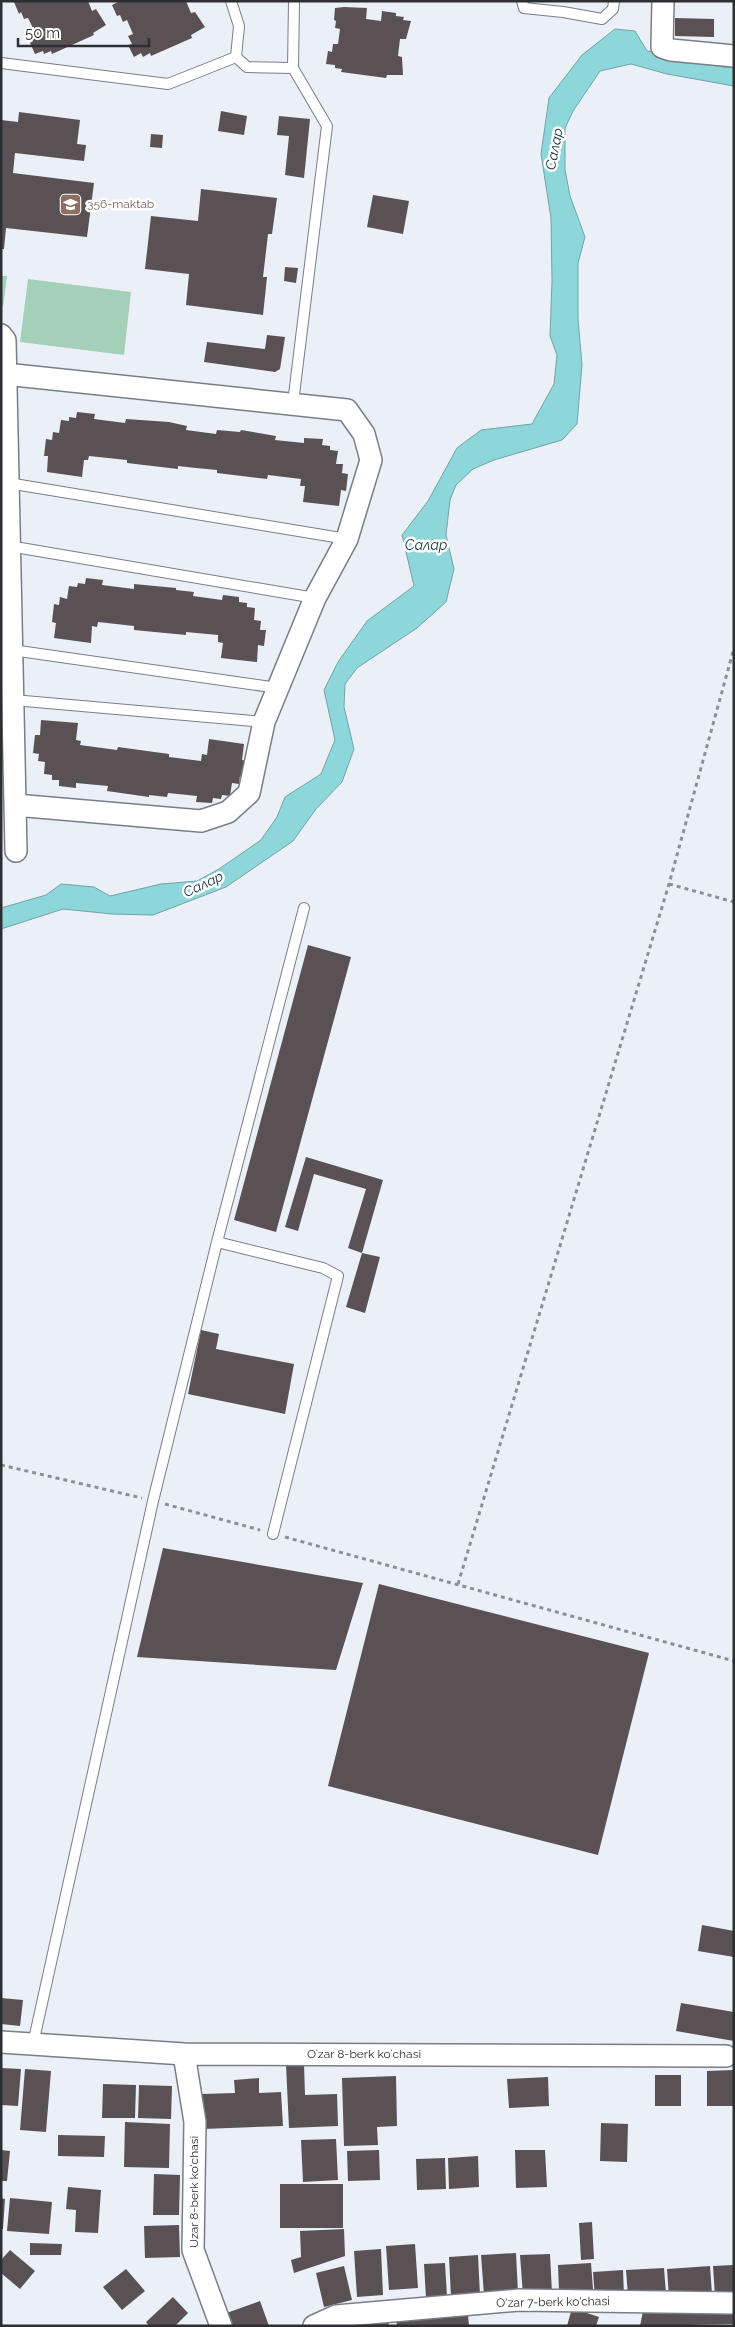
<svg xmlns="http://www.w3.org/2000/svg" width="735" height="2327" font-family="Raleway,sans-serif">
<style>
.green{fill:#a3d0b6}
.water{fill:#8dd6da;stroke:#70a4a7}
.building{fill:#5a5154}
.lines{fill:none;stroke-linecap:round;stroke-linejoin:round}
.service-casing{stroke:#797e85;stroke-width:12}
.minor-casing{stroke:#797e85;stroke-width:24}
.path{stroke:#8c9095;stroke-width:3;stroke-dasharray:4 4;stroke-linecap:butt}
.service{stroke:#fff;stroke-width:10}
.minor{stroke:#fff;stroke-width:21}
.labels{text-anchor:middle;stroke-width:5;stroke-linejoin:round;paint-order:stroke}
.education-label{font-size:12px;fill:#785e54;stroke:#fff;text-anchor:start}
.street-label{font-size:12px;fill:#2c2e31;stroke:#fff}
.water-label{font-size:14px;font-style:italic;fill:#0b3033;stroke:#fff}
</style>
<rect width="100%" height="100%" fill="#ebf0f8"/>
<path class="green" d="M 1,276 L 7,276 L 3,307 L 1,306 Z
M 28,279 L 131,292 L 124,355 L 20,342 Z"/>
<path class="water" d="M 615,29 L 635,31 L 647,51 L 708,61 L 722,67 L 734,67 L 734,86 L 667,74 L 631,64 L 600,71 L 573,111 L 565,128 L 565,170 L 570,196 L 585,237 L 578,263 L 578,319 L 582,365 L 577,424 L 562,440 L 494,460 L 473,469 L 456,485 L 450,500 L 446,535 L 454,569 L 446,602 L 417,628 L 357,668 L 345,684 L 344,707 L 354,749 L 342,782 L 316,809 L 293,841 L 226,887 L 153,915 L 112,914 L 63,909 L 1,929 L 1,908 L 46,895 L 61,884 L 94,887 L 110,896 L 161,884 L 197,881 L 219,869 L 261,840 L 277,817 L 285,797 L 321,774 L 335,740 L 324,690 L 338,662 L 367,621 L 414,586 L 402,535 L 428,501 L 457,448 L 481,430 L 532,424 L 554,384 L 557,355 L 550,336 L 552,281 L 551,218 L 541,154 L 549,98 L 582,55 Z"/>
<path class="building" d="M 88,1 L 92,11 L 96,9 L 106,25 L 93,33 L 94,35 L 52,54 L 51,51 L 44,54 L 43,51 L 35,54 L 30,43 L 33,41 L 30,34 L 35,32 L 28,18 L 24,19 L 21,12 L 19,14 L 14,2 Z
M 120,1 L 186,1 L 191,13 L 195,12 L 205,27 L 191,35 L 192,38 L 151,56 L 150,53 L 143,57 L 141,53 L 134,57 L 128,45 L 132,44 L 128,36 L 133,34 L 127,20 L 123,22 L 120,15 L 117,16 L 112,5 Z
M 344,7 L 367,8 L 366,19 L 381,21 L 382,11 L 396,13 L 396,16 L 404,17 L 403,20 L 411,21 L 406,39 L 400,39 L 398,56 L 402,57 L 403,75 L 387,75 L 386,78 L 341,72 L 342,69 L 335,68 L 335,65 L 326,64 L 328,51 L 332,52 L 333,44 L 338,44 L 340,29 L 335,28 L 336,21 L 334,20 L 335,8 Z
M 675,18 L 714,19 L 714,37 L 675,36 Z
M 221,111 L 247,116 L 244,135 L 218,131 Z
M 19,112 L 80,120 L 77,144 L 86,145 L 84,161 L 15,153 L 13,173 L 94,183 L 87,237 L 6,228 L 4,249 L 1,249 L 1,120 L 18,122 Z
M 279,116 L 310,119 L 304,178 L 285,175 L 289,136 L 277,135 Z
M 151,134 L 163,135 L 162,148 L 150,147 Z
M 201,189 L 277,198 L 272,234 L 268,234 L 263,277 L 267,277 L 263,315 L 186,305 L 189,274 L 145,269 L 151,216 L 198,221 Z
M 373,195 L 409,201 L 403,234 L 367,227 Z
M 285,267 L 298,268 L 296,283 L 284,281 Z
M 267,335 L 285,337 L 280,369 L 275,372 L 204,362 L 207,342 L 265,349 Z
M 77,412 L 95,414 L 94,419 L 125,423 L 126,419 L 169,422 L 187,426 L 186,430 L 216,434 L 217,430 L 240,432 L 241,430 L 276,436 L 275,440 L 304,443 L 304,438 L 323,439 L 322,445 L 330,446 L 330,450 L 338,451 L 336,464 L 343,464 L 342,473 L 348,474 L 346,491 L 341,490 L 339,506 L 303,502 L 305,486 L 300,486 L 301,479 L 268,475 L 267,479 L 217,473 L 217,470 L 196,468 L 178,466 L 178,469 L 127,463 L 127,460 L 89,456 L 88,460 L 84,460 L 82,477 L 47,472 L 48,456 L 44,456 L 46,439 L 52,440 L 53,432 L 59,433 L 61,420 L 69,421 L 69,417 L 76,418 Z
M 86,578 L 103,580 L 102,585 L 134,589 L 134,584 L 176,588 L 176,590 L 194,592 L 193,596 L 222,600 L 223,595 L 239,597 L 239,602 L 247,603 L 247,607 L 255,608 L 254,620 L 261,621 L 260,630 L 266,630 L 264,646 L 258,645 L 257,662 L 221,658 L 223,643 L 218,642 L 218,635 L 186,632 L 186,635 L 134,630 L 134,626 L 98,622 L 97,627 L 92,626 L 91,643 L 54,638 L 56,623 L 52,622 L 54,604 L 59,605 L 60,597 L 67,599 L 69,586 L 77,587 L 78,583 L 85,584 Z
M 41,720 L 78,723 L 76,740 L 81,741 L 80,745 L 117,750 L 118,747 L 169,754 L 169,757 L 201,761 L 202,754 L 207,755 L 209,739 L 244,744 L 242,760 L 248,761 L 245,777 L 240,776 L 239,784 L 232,783 L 230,796 L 222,795 L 221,799 L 213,798 L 212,803 L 196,802 L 197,796 L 168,793 L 167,797 L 149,795 L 149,797 L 107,791 L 108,786 L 76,783 L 76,788 L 59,786 L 59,780 L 52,780 L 52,775 L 44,774 L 45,762 L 38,761 L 39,754 L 33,753 L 35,735 L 40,735 Z
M 308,945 L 351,957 L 276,1232 L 234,1220 Z
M 306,1157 L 383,1180 L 362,1253 L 348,1248 L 366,1189 L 314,1174 L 298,1231 L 285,1227 Z
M 362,1253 L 380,1257 L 365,1313 L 346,1307 Z
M 201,1330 L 219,1334 L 216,1349 L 294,1364 L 285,1414 L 188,1394 Z
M 163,1548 L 363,1583 L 336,1670 L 137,1657 Z
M 379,1584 L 649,1653 L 598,1855 L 328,1786 Z
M 702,1925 L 734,1931 L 734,1957 L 698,1951 Z
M 1,1998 L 23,2000 L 20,2026 L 1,2024 Z
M 681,2003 L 734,2012 L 734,2041 L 676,2031 Z
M 304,2064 L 305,2095 L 337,2094 L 338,2126 L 289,2128 L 286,2065 Z
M 1,2068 L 21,2069 L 18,2106 L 1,2105 Z
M 25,2069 L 51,2071 L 46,2132 L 20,2130 Z
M 734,2070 L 734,2106 L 707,2106 L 707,2071 Z
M 655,2075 L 681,2075 L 681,2106 L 655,2106 Z
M 396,2076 L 397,2126 L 377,2127 L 378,2145 L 344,2146 L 342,2078 Z
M 548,2077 L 549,2106 L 509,2108 L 507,2079 Z
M 259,2078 L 259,2093 L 281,2092 L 283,2126 L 203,2129 L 202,2094 L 235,2093 L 234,2080 Z
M 103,2084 L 136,2085 L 135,2118 L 102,2118 Z
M 139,2085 L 172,2086 L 171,2119 L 138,2118 Z
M 125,2122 L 170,2124 L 169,2168 L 124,2167 Z
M 601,2123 L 628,2124 L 627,2162 L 600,2161 Z
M 58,2135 L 105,2136 L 104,2157 L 58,2156 Z
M 336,2139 L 338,2180 L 303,2182 L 301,2140 Z
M 1,2150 L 10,2151 L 7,2181 L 1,2181 Z
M 379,2150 L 380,2180 L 348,2181 L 347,2151 Z
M 515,2150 L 545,2150 L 547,2187 L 516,2188 Z
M 478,2156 L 479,2187 L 449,2189 L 448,2158 Z
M 445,2158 L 446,2189 L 417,2190 L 416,2159 Z
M 154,2174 L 180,2175 L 179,2215 L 153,2215 Z
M 280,2184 L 343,2184 L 343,2228 L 280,2228 Z
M 68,2187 L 101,2190 L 98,2233 L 75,2232 L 76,2210 L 66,2209 Z
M 1,2198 L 5,2199 L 3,2229 L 1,2229 Z
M 10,2198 L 52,2202 L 49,2234 L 7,2231 Z
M 592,2222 L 594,2259 L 581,2260 L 579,2223 Z
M 179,2225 L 180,2257 L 145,2258 L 144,2226 Z
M 344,2229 L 345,2256 L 294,2273 L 291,2260 L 301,2257 L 300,2231 Z
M 30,2243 L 62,2244 L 61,2255 L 30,2255 Z
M 415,2244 L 418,2288 L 389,2290 L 386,2246 Z
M 381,2249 L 383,2295 L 357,2297 L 354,2251 Z
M 10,2250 L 35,2271 L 20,2289 L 1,2273 L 1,2260 Z
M 516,2253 L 518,2293 L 484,2295 L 481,2255 Z
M 550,2254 L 552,2293 L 523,2295 L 520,2255 Z
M 478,2255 L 480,2295 L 451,2297 L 449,2257 Z
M 445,2263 L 447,2297 L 426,2298 L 424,2264 Z
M 591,2263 L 593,2289 L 559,2291 L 558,2265 Z
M 734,2265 L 734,2295 L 715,2296 L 713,2266 Z
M 344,2266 L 352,2300 L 324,2307 L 316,2273 Z
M 710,2266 L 712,2294 L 669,2297 L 667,2269 Z
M 664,2268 L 666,2294 L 628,2296 L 626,2270 Z
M 126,2269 L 145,2291 L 122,2310 L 103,2287 Z
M 623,2270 L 624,2296 L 595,2298 L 593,2272 Z
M 173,2297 L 188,2313 L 175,2326 L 149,2326 L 146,2322 Z
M 260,2301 L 269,2326 L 226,2326 L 221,2315 Z
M 572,2308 L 599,2317 L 596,2326 L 567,2326 Z
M 734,2309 L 734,2324 L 640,2326 L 643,2311 Z
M 468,2315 L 469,2326 L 397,2326 L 396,2319 Z
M 387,2317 L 389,2326 L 357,2326 L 357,2322 Z"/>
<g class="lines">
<defs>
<path id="service" d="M 522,1 L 524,8 L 563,12 L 602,19 L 613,9 L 614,1
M 236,57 L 247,67 L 293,68 L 327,126 L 293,403
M 1,63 L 168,84 L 236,57 L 239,26 L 231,1
M 293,68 L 294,1
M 8,483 L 347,539
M 9,546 L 315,598
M 12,650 L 278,688
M 13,700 L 264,722
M 217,1242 L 323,1268 L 338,1276 L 273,1534
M 33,2044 L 153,1501 L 217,1242 L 304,908"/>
<path id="minor" d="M 663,1 L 662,47 L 671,50 L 734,56
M 1,335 L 5,340 L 16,851
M 5,374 L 347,410 L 364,434 L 371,460 L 347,539 L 315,598 L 264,722 L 249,793 L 228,812 L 201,821 L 15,805
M 1,2042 L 184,2054 L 726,2056
M 184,2054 L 195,2122 L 193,2250 L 221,2326
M 314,2326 L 336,2316 L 519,2300 L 734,2303"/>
</defs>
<use href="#service" class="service-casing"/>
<use href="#minor" class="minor-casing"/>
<path class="path" d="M 669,884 L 734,902
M 1,1465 L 142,1498
M 165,1504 L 260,1530
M 285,1537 L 734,1661
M 458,1584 L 669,884 L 734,648"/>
<use href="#service" class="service"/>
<use href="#minor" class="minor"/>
</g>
<defs>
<symbol id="school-square" viewBox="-11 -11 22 22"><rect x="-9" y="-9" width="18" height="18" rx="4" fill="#8d6e63" stroke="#fff"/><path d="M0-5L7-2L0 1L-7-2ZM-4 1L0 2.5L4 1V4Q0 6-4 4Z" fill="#fff"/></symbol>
</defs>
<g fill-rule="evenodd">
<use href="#school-square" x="58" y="192" width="25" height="25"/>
</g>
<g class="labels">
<g class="education-label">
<text x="87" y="208">356-maktab</text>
</g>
<g class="street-label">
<text x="364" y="2058">Oʻzar 8-berk koʻchasi</text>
<text transform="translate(194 2192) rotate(-90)" y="4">Uzar 8-berk ko'chasi</text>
<text transform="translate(553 2302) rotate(-1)" y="4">O'zar 7-berk ko'chasi</text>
</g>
<g class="water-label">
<text transform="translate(554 149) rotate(-79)" y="5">Салар</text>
<text x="426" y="550">Салар</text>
<text transform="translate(203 884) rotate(-25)" y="5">Салар</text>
</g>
</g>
<rect width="735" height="2327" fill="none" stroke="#2c2e31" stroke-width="5"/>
<path d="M18 38v8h131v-8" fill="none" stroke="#2c2e31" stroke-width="2.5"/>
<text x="25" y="38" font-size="15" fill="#2c2e31" stroke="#ffffff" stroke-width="4" paint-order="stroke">50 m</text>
</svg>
